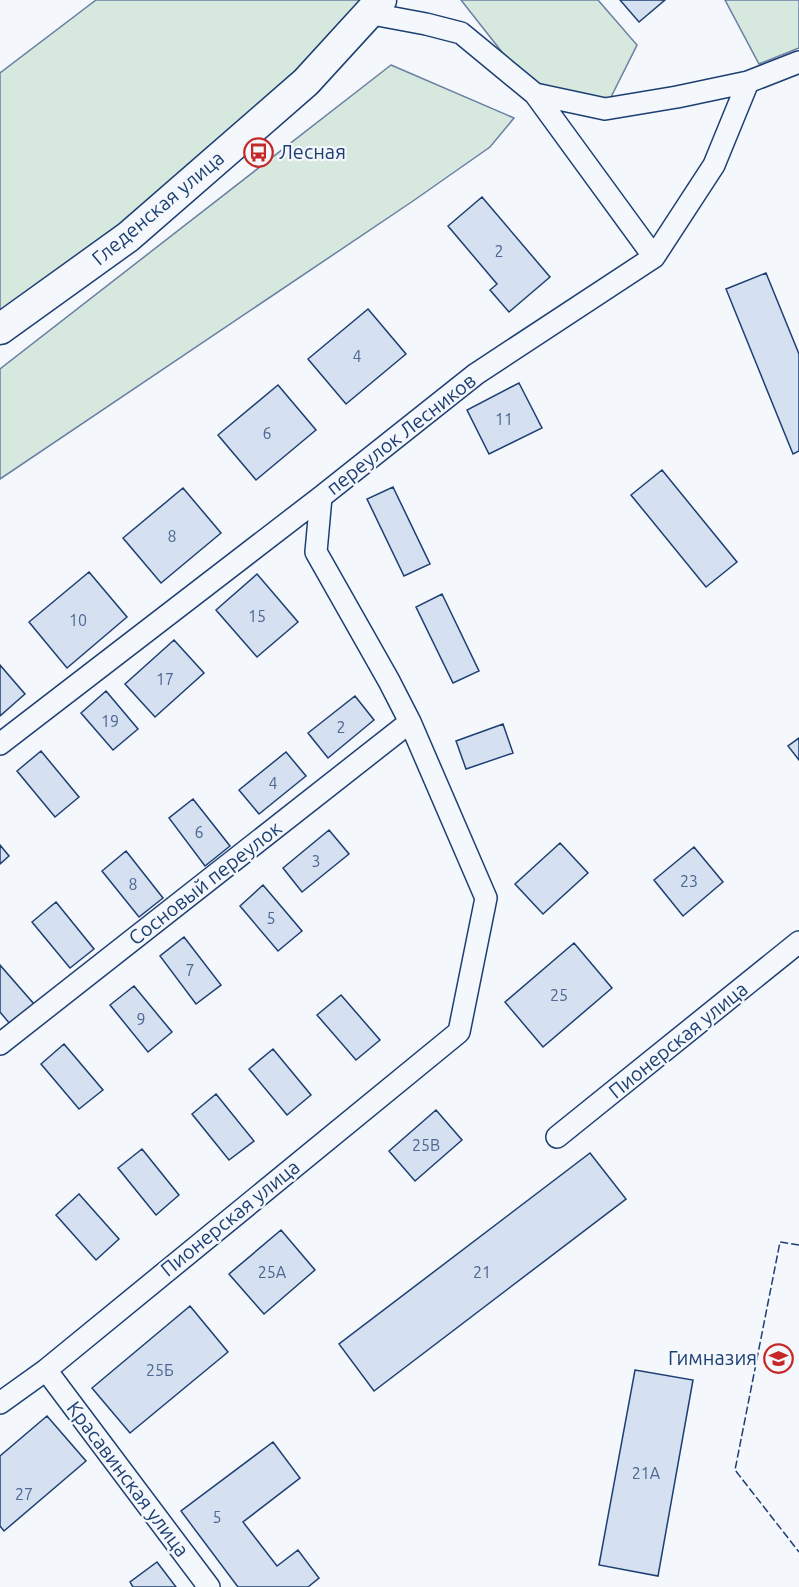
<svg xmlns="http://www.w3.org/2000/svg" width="799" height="1587" font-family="Ubuntu,sans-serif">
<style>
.green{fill:#d7e8df;stroke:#687fa3;stroke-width:1.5}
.building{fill:#d5e0f0;stroke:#1d3f73;stroke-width:1.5}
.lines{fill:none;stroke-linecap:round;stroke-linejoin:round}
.street-casing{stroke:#1d3f73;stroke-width:24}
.secondary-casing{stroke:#1d3f73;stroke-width:33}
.street{stroke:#f4f7fb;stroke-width:21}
.secondary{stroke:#f4f7fb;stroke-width:30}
.fence{stroke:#1d3f73;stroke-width:1.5;stroke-dasharray:8 3;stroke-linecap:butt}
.labels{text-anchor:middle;stroke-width:4.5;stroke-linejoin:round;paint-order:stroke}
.number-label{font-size:16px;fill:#4b6792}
.poi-label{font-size:20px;fill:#1d3f73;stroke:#f4f7fb;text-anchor:start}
.street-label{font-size:20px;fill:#1d3f73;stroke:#f4f7fb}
</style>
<rect width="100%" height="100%" fill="#f4f7fb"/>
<path class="green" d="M 96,0 L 381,0 L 0,329 L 0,73 Z
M 461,0 L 598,0 L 637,45 L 605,109 L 535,94 Z
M 725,0 L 799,0 L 799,48 L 759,64 Z
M 391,65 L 514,118 L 490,147 L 413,201 L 0,479 L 0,369 Z"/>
<path class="building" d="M 620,0 L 665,0 L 639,22 Z
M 482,197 L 550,277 L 509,312 L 490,290 L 497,284 L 448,226 Z
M 766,273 L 799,354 L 799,451 L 793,454 L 726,289 Z
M 368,309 L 406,354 L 346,404 L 308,359 Z
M 519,383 L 542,428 L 489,454 L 467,410 Z
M 278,385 L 316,430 L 256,480 L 218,435 Z
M 662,470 L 737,562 L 706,587 L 631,495 Z
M 393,487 L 430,564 L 404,576 L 367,499 Z
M 183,488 L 221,533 L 161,583 L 123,538 Z
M 89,572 L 127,617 L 67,668 L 29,622 Z
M 257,574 L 298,622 L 257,657 L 216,610 Z
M 442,594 L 479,671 L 453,683 L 416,607 Z
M 174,640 L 204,673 L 155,717 L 125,684 Z
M 0,665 L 25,694 L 0,716 Z
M 106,691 L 138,729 L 113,750 L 81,713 Z
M 355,696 L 374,720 L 328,758 L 308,733 Z
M 503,724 L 513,753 L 466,769 L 456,741 Z
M 799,738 L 799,760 L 788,746 Z
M 41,751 L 79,797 L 55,817 L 17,771 Z
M 286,752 L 306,776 L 259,814 L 239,790 Z
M 193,799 L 230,846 L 205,866 L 169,818 Z
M 329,830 L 349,854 L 302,892 L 283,868 Z
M 560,843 L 588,873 L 543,914 L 515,884 Z
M 0,845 L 9,856 L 0,864 Z
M 694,847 L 723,882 L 683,916 L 654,880 Z
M 126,851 L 163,898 L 139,917 L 102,871 Z
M 263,885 L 302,931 L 278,951 L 240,906 Z
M 56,902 L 94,949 L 70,968 L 32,922 Z
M 184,937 L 221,985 L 196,1004 L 160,956 Z
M 574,943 L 612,988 L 543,1047 L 505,1002 Z
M 0,965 L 34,1004 L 10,1024 L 0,1012 Z
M 134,986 L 172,1032 L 148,1052 L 110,1005 Z
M 341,995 L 380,1040 L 356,1060 L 317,1015 Z
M 64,1044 L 103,1090 L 79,1109 L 41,1064 Z
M 273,1049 L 311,1095 L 287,1115 L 249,1069 Z
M 216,1094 L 254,1141 L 229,1160 L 192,1114 Z
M 436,1110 L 462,1140 L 415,1181 L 389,1151 Z
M 142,1149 L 179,1195 L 156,1215 L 118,1168 Z
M 590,1153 L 626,1199 L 374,1391 L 339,1344 Z
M 79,1194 L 119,1239 L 96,1260 L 56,1215 Z
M 281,1230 L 315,1270 L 264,1314 L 229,1274 Z
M 190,1306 L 228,1352 L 130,1433 L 92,1388 Z
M 635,1370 L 693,1380 L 658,1576 L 599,1565 Z
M 47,1416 L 86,1461 L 4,1531 L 0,1526 L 0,1456 Z
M 273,1442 L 300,1478 L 243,1522 L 277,1566 L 298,1550 L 319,1578 L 308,1587 L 238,1587 L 181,1511 Z
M 157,1562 L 176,1587 L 133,1587 L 130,1582 Z"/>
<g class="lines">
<defs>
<path id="street" d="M 367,13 L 426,24 L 461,33 L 535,94 L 605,109 L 677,97 L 748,82 L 799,62
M 535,94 L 654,257
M 0,744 L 321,497 L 476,374 L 654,257 L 714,165 L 748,82
M 0,1044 L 410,722
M 557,1137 L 799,942
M 46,1370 L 209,1587
M 0,1403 L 46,1370 L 459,1032 L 486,898 L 410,722 L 389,681 L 316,552 L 321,497"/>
<path id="secondary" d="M 0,329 L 128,237 L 306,82 L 381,0"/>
</defs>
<use href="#street" class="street-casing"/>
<use href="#secondary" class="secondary-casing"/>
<use href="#street" class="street"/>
<use href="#secondary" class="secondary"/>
<path class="fence" d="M 799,1245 L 780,1242 L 735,1470 L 799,1552"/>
</g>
<defs>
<symbol id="bus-ring" viewBox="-11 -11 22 22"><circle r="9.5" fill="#f4f7fb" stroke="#c62828" stroke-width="1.5"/><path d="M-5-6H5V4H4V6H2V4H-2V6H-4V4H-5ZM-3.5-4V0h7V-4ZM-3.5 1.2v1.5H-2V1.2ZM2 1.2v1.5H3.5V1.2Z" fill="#c62828"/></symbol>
<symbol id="school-ring" viewBox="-11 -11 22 22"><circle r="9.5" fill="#f4f7fb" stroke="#c62828" stroke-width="1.5"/><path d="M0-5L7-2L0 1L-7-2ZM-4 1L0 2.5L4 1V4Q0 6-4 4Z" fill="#c62828"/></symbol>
</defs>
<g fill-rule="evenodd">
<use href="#bus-ring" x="242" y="136" width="33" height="33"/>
<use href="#school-ring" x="762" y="1342" width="33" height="33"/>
</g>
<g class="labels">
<g class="number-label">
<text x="499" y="257">2</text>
<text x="357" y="362">4</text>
<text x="504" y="425">11</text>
<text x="267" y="439">6</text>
<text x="172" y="542">8</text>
<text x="257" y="622">15</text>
<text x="78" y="626">10</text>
<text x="165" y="685">17</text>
<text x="110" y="727">19</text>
<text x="341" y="733">2</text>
<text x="273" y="789">4</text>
<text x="199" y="838">6</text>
<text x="316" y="867">3</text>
<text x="689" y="887">23</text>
<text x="133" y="890">8</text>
<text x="271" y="924">5</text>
<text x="190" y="976">7</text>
<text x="559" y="1001">25</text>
<text x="141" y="1025">9</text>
<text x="426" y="1151">25В</text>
<text x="272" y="1278">25А</text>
<text x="482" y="1278">21</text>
<text x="160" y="1376">25Б</text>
<text x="646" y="1479">21А</text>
<text x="24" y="1500">27</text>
<text x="217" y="1523">5</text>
</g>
<g class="poi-label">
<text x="279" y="159">Лесная</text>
<text x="757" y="1365" text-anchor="end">Гимназия</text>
</g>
<g class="street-label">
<text transform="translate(158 208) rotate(-40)" y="7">Гледенская улица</text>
<text transform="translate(401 434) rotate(-38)" y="7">переулок Лесников</text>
<text transform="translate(205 883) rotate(-38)" y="7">Сосновый переулок</text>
<text transform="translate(678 1040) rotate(-39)" y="7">Пионерская улица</text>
<text transform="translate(230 1218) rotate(-39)" y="7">Пионерская улица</text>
<text transform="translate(128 1479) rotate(53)" y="7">Красавинская улица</text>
</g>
</g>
</svg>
